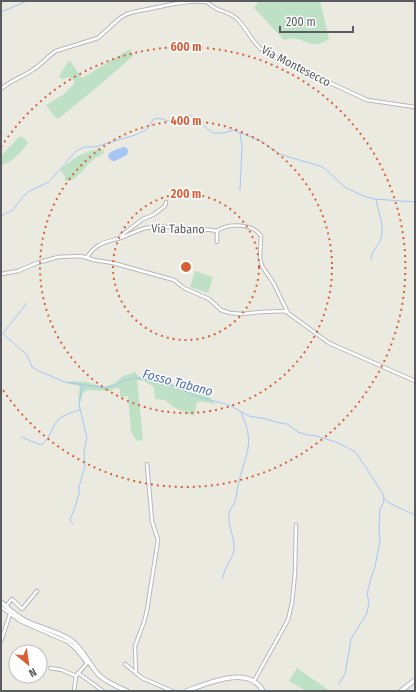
<svg xmlns="http://www.w3.org/2000/svg" width="416" height="692" font-family="'Fira Sans Condensed',sans-serif">
<style>
.green{fill:#bee0c4}
.water{fill:#a4c5f6}
.lines{fill:none;stroke-linecap:round;stroke-linejoin:round}
.stream{stroke:#a4c5f6;stroke-width:1}
.street-casing{stroke:#b6b7bc;stroke-width:4.5}
.secondary-casing{stroke:#b6b8be;stroke-width:5.5}
.street{stroke:#fff;stroke-width:2.5}
.secondary{stroke:#fff;stroke-width:3.5}
.ring{fill:none;stroke:#d86039;stroke-width:2;stroke-dasharray:2 4}
.labels{text-anchor:middle;stroke-width:3;stroke-linejoin:round;paint-order:stroke}
.street-label{font-size:12px;fill:#595b60;stroke:#fff}
.water-label{font-size:13px;font-style:italic;fill:#4b6db6;stroke:#fff}
.centre{fill:#d86039;stroke:#fff;stroke-width:2}
.ring-label{font-size:12px;text-anchor:middle;font-weight:bold;fill:#d86039;stroke:#fff;stroke-width:3;stroke-linejoin:round;paint-order:stroke}
</style>
<rect width="100%" height="100%" fill="#ebeae0"/>
<path class="green" d="M 259,1 L 320,1 L 329,39 C 325,41 321,44 316,44 C 302,44 300,35 284,40 L 254,8 Z
M 130,49 L 134,55 C 110,77 84,98 58,119 L 54,116 L 46,105 L 63,95 L 74,84 L 74,80 L 69,77 L 62,79 L 59,77 L 67,63 L 70,61 L 82,78 Z
M 20,136 L 25,139 L 28,143 C 20,153 13,162 1,165 L 1,156 Z
M 103,149 L 104,154 C 89,159 86,170 74,179 C 72,181 68,181 65,181 L 65,176 L 60,170 C 73,158 85,150 103,149 Z
M 195,271 L 213,277 L 208,293 L 190,287 Z
M 135,372 L 138,376 L 161,380 L 177,386 L 189,392 L 208,395 L 215,404 L 204,402 L 197,402 L 194,416 L 173,407 L 165,400 L 155,399 L 154,387 L 144,381 L 137,380 L 143,440 L 137,441 L 131,432 L 128,396 L 120,397 L 120,389 L 115,388 L 110,391 L 88,390 L 82,394 L 81,402 L 78,398 L 80,386 L 66,383 L 73,381 L 87,382 L 103,387 L 113,384 L 123,376 Z
M 297,668 L 330,691 L 306,691 L 289,681 Z"/>
<path class="water" d="M 124,147 L 127,148 L 128,151 L 127,155 L 115,161 L 112,161 L 108,157 L 109,153 L 115,150 Z"/>
<g class="lines">
<path class="stream" d="M 1,12 L 27,1
M 240,133 L 242,146 L 240,190
M 1,216 L 13,210 L 22,198 L 29,191 L 49,182 L 76,151 L 84,147 L 95,147 L 135,135 L 146,130 L 154,119 C 164,117 163,121 171,121 C 177,121 184,117 190,115 L 213,133 L 224,133 L 233,130 L 261,141 L 279,154 L 323,167 L 346,188 L 364,196 L 374,199 L 415,202
M 371,260 C 371,251 377,248 380,241 C 386,228 378,213 376,200
M 1,332 L 27,355 L 32,367 L 41,372 L 65,382 L 105,388 L 114,386 L 125,380 L 136,378 L 156,381 L 174,386 L 195,396 L 229,405 L 249,416 L 266,419 L 280,423 L 287,424 L 298,432 L 308,435 L 316,436 L 336,442 L 354,451 L 357,454 L 383,494 L 384,502 L 380,509 L 379,529 L 380,541 L 375,567 L 371,578 L 367,594 L 369,602 L 367,613 L 351,639 L 345,674 L 339,684
M 4,332 L 26,304
M 21,437 L 41,445 C 50,439 52,426 59,419 C 65,414 73,412 80,410
M 384,498 L 389,503 L 415,515
M 73,524 L 70,520 L 75,507 L 79,494 L 79,487 L 85,466 L 84,451 L 87,438 L 79,405 L 82,385
M 223,578 C 224,566 233,560 234,549 C 235,537 227,524 229,513 C 230,508 234,506 235,502 C 237,495 237,488 239,481 C 247,450 255,444 241,412"/>
<defs>
<path id="street" d="M 1,89 C 11,80 23,77 34,69 C 42,64 48,56 56,51 L 98,38 L 120,18 L 127,14 C 139,10 151,9 163,6 C 177,3 192,0 206,2 C 210,4 213,7 217,9 C 224,12 232,13 238,20 C 249,31 252,44 266,53 L 367,100 L 415,107
M 120,237 L 123,234 L 143,219 L 153,215 L 165,206 L 166,202
M 217,242 L 217,231
M 87,257 C 98,242 103,243 120,238 C 129,235 137,230 146,228 C 163,224 193,229 211,230 L 217,231 C 228,223 253,223 261,236 L 260,258 L 262,266 L 274,284 L 288,313
M 1,274 L 18,271 L 37,263 L 58,257 L 81,256 L 94,260 L 113,263 L 174,280 L 184,288 L 209,299 L 221,310 L 230,313 L 242,314 L 261,312 L 284,311 L 288,313 L 329,343 L 415,381
M 6,606 L 12,599 L 22,609 L 37,591
M 1,607 L 20,621 L 68,642 L 76,649 L 87,663 L 76,676 L 74,691
M 1,641 L 10,614
M 125,664 L 142,678 L 172,691
M 50,668 L 62,670 L 76,676
M 78,673 L 103,691
M 136,674 L 135,646 L 144,622 L 147,610 L 158,540 L 152,521 L 147,464
M 254,681 L 288,620 L 292,603 L 295,573 L 296,525"/>
<path id="secondary" d="M 1,602 C 9,609 16,616 26,621 C 40,628 58,631 71,640 C 84,650 89,665 100,676 C 108,683 118,687 127,691
M 186,691 C 207,684 248,664 263,691
M 401,691 L 415,680"/>
</defs>
<use href="#street" class="street-casing"/>
<use href="#secondary" class="secondary-casing"/>
<use href="#street" class="street"/>
<use href="#secondary" class="secondary"/>
</g>
<g class="ring">
<circle cx="186" cy="267" r="73"/>
<circle cx="186" cy="267" r="146"/>
<path d="M1 147A220 220 0 1 1 1 387"/>
</g>
<g class="labels">
<g class="street-label">
<text transform="translate(296 66) rotate(27)" y="4">Via Montesecco</text>
<text transform="translate(178 229) rotate(1)" y="4">Via Tabano</text>
</g>
<g class="water-label">
<text transform="translate(178 382) rotate(15)" y="5">Fosso Tabano</text>
</g>
</g>
<circle cx="186" cy="267" r="6" class="centre"/>
<g class="ring-label">
<text x="186" y="51">600 m</text>
<text x="186" y="125">400 m</text>
<text x="186" y="198">200 m</text>
</g>
<rect width="416" height="692" fill="none" stroke="#595b60" stroke-width="4"/>
<g transform="translate(28 664) rotate(151)"><circle r="19" fill="#ffffff" stroke="#bdbdbf"/>
<path d="M0-3L7 15L0 10L-7 15Z" fill="#d86039"/>
<text y="-6" font-size="11" font-weight="bold" text-anchor="middle" fill="#595b60">N</text>
</g>
<path d="M280 26v6h73v-6" fill="none" stroke="#595b60" stroke-width="2"/>
<text x="286" y="26" font-size="12" fill="#595b60" stroke="#ffffff" stroke-width="3" paint-order="stroke">200 m</text>
</svg>
